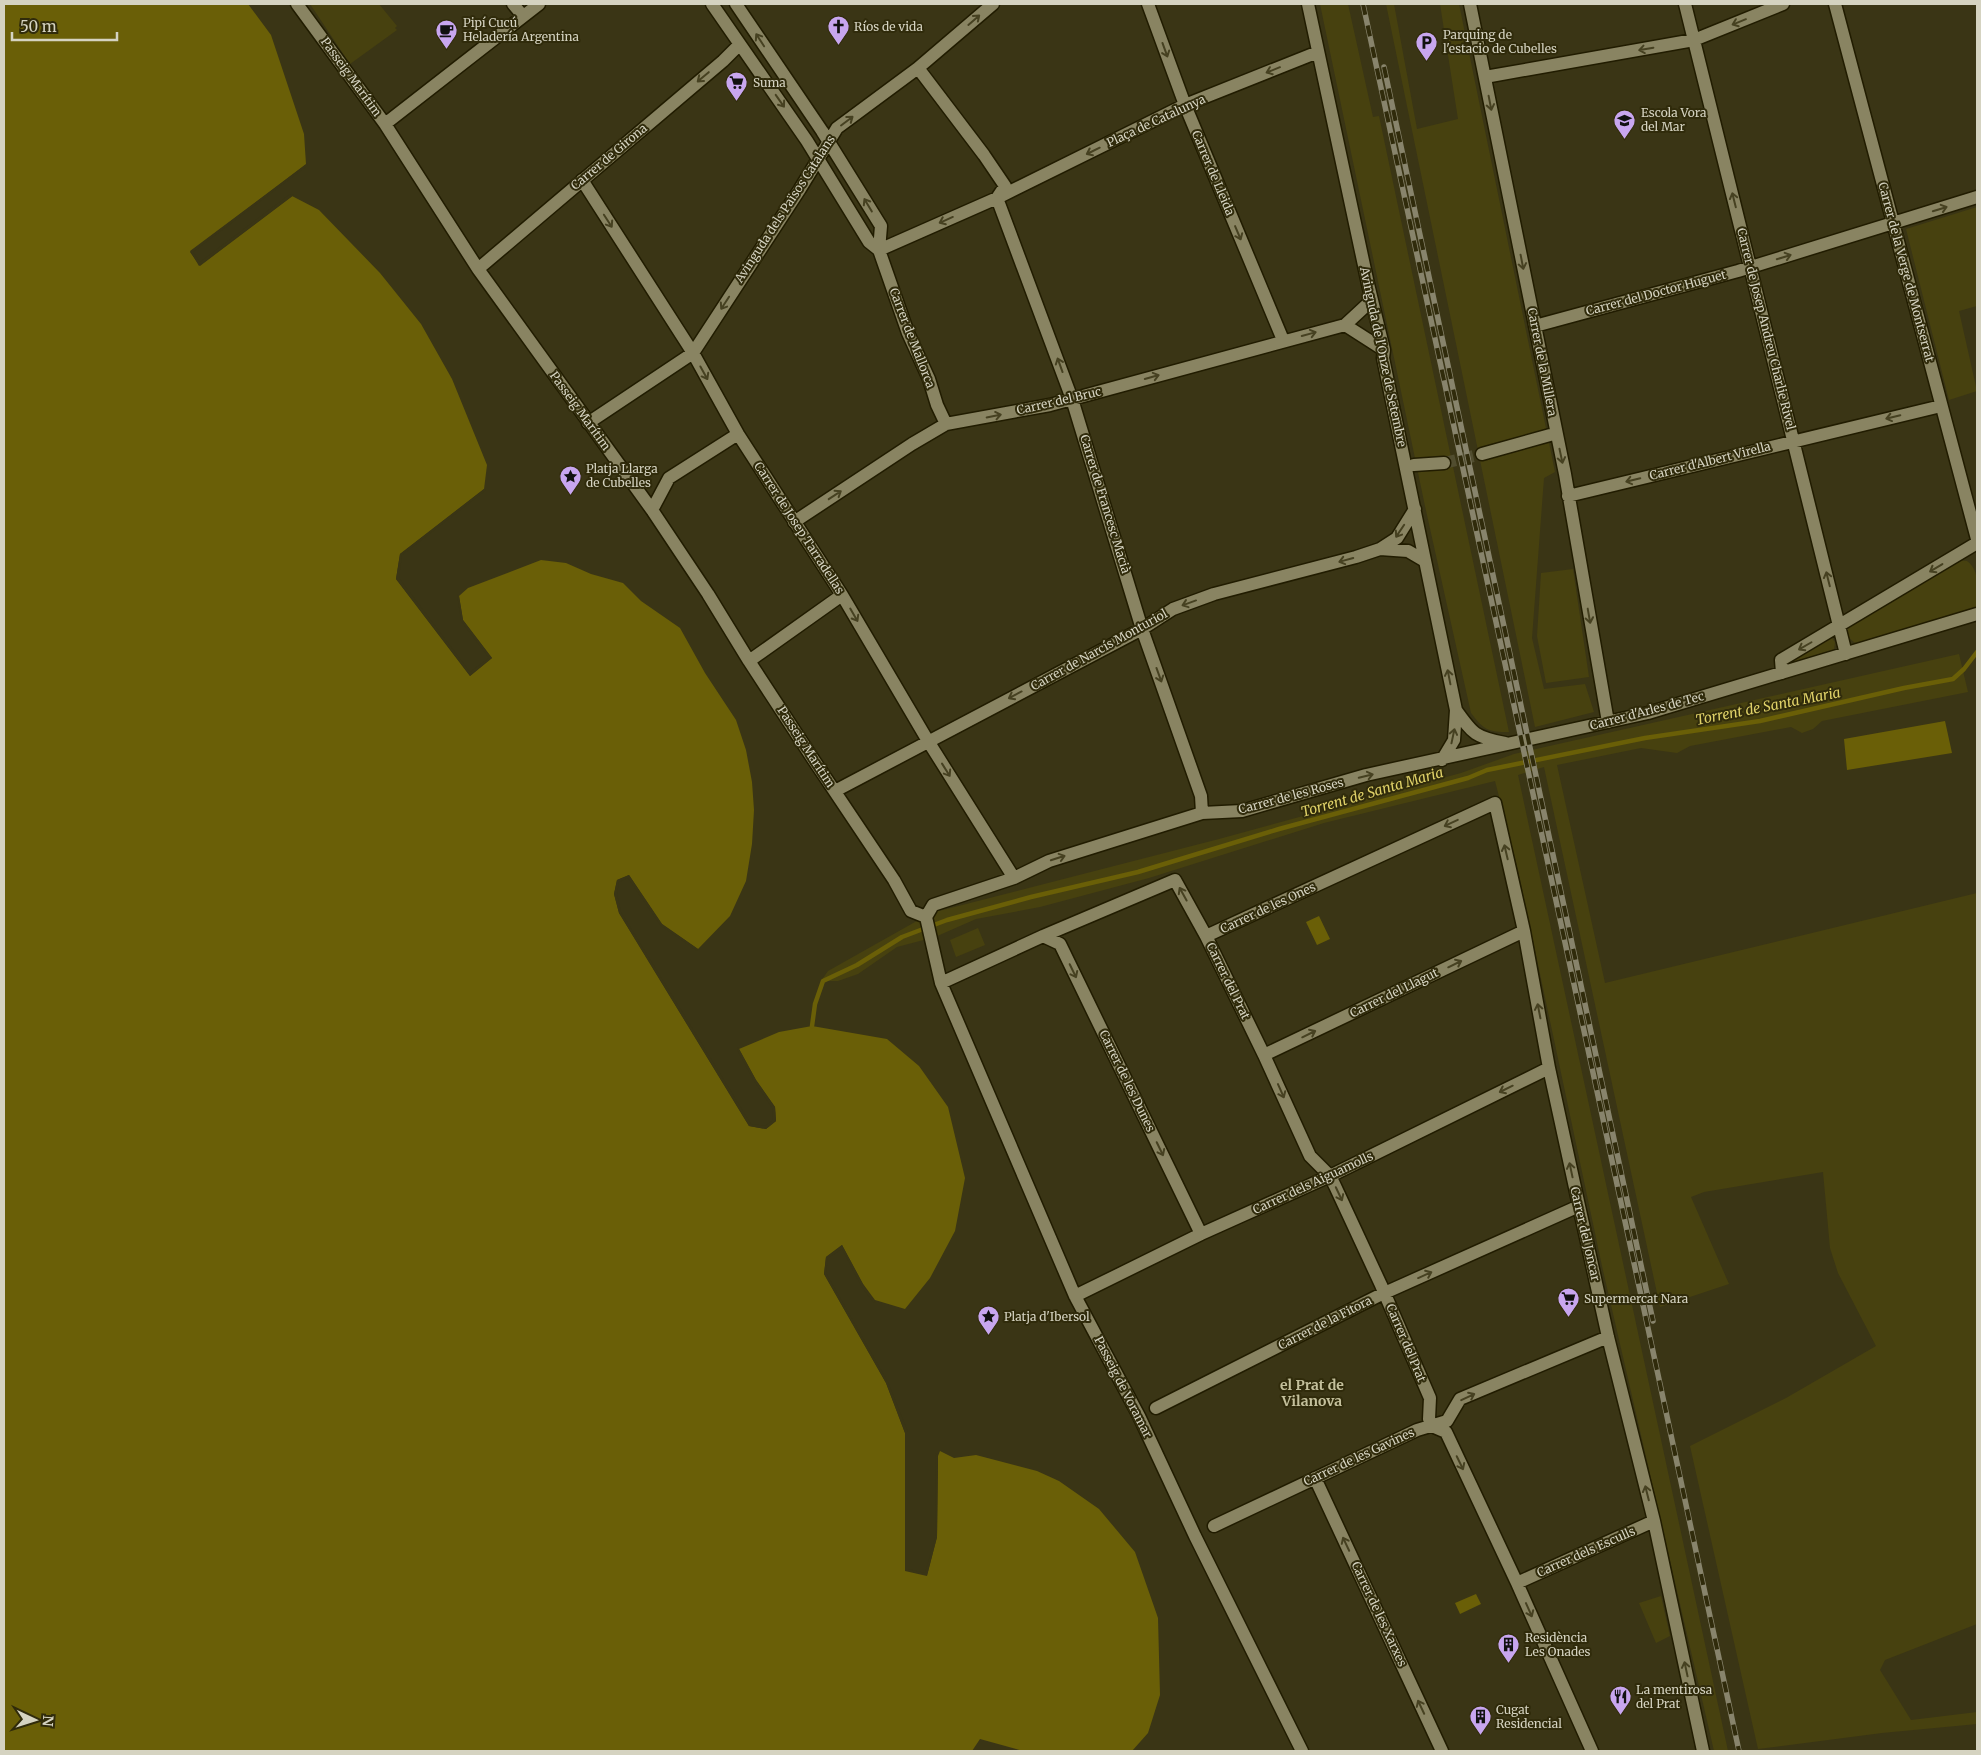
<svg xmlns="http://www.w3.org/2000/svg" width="1981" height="1755" font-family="Merriweather,serif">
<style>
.green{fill:#47410f}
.water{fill:#6a5f07}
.pier{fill:#3a3515}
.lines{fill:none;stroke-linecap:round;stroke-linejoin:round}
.stream{stroke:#6a5f07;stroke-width:4.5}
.minor-tunnel{stroke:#514d2f;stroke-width:12;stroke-dasharray:12 6;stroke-linecap:butt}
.minor-casing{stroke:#211c00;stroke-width:15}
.minor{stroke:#898462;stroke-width:12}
.rail-casing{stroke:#88846c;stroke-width:5.5}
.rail{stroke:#302b0b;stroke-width:4;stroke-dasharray:11;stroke-linecap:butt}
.oneway{stroke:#464121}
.labels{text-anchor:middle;stroke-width:4;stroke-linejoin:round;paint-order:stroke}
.poi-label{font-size:12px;fill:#d5d3c1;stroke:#302b0b;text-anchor:start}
.street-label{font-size:12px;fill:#d5d3c1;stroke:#302b0b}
.water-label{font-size:14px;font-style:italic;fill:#dfd168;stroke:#302b0b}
.neighbourhood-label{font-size:14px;font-weight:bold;fill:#c4c09c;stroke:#302b0b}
</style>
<rect width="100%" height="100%" fill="#3a3515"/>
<path class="green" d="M 310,4 L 379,4 L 397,26 L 395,28 L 397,30 L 350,64 Z
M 1320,4 L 1348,4 L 1373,117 L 1379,116 L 1509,732 C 1488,732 1484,730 1471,713 L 1425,506 Z
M 1386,4 L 1394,4 L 1417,129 L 1458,119 L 1440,4 L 1459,4 L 1555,472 L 1544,478 L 1532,638 L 1544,689 L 1585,684 L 1594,712 L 1535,727 Z
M 1977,207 L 1977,306 L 1959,311 L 1977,391 L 1949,400 L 1906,229 Z
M 1955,560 L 1967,561 C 1981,571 1977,592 1977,608 L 1858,644 C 1849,640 1847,636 1848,626 Z
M 1573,569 L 1589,677 L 1546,683 L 1537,636 L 1541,573 Z
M 1831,637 L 1835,642 L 1834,650 L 1796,661 L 1793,660 Z
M 1959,654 L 1968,692 L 1822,721 L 1813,729 L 1802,733 L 1791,727 L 1690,746 L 1677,753 L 1641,748 L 1557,765 L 1605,983 L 1977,893 L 1977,1624 L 1885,1660 L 1880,1670 L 1911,1720 L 1977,1712 L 1977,1724 L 1882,1733 L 1758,1749 L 1690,1446 L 1786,1398 L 1876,1346 L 1838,1273 L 1830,1248 L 1823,1172 L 1704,1192 L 1691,1197 L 1729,1284 L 1660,1307 L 1544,767 L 1518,775 L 1728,1751 L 1714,1751 L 1602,1266 L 1518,870 L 1495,781 L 1324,823 L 1149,878 L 1040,907 L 976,919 L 935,937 L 897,947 L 858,974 L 838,981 L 821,981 L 828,971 L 931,913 L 1219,839 L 1461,773 L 1514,754 L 1545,747 Z
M 978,928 L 985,945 L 956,957 L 950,940 Z
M 1661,1596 L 1670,1636 L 1656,1643 L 1639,1603 Z"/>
<path class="water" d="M 4,4 L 248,4 L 271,35 L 304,134 L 306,164 L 190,252 L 200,266 L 292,196 L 319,210 L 380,273 L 421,324 L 452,379 L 487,465 L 484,489 L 400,554 L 396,579 L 470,676 L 492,658 L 463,620 L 459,596 L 468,588 L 541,560 L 566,563 L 591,574 L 623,583 L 641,601 L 680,628 L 705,673 L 736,720 L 746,750 L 752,782 L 754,810 L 752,844 L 746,881 L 730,916 L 698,949 L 662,924 L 629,875 L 617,880 L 614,894 L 619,913 L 749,1126 L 766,1129 L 776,1121 L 775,1107 L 756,1080 L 739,1049 L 779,1032 L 812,1026 L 887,1039 L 919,1066 L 948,1107 L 965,1178 L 955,1231 L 930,1278 L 905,1309 L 875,1300 L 863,1284 L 842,1245 L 826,1257 L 824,1274 L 886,1383 L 905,1433 L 905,1570 L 927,1575 L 937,1537 L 938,1456 L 940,1451 L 954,1458 L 976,1455 L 1037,1471 L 1059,1481 L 1099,1509 L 1135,1552 L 1158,1618 L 1160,1695 L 1148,1733 L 1132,1751 L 1023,1751 L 980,1739 L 972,1751 L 4,1751 Z
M 1945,721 L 1952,753 L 1847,770 L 1844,739 Z
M 1319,916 L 1330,939 L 1317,945 L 1306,922 Z
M 1476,1594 L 1481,1604 L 1460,1614 L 1455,1603 Z"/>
<path class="pier" d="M 308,163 L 307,166 L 193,252 L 200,262 L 290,194 L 294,195 L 199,266 L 190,251 Z
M 484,489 L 486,489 L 485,491 L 402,555 L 399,578 L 470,672 L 489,658 L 461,621 L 457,594 L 459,596 L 463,620 L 492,658 L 470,676 L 396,579 L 400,554 Z
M 629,875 L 662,924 L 698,949 L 697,951 L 660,925 L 628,878 L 619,882 L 617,894 L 621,912 L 751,1124 L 765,1126 L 773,1120 L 772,1108 L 754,1081 L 737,1050 L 738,1047 L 756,1080 L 775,1107 L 776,1121 L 766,1129 L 749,1126 L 619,913 L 614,894 L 617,880 Z
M 842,1245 L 863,1284 L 876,1303 L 873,1302 L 861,1286 L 842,1249 L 828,1258 L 826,1273 L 888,1382 L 908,1432 L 908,1569 L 925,1573 L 935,1537 L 936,1453 L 938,1456 L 937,1537 L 927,1576 L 905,1571 L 905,1433 L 886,1383 L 824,1274 L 826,1257 Z"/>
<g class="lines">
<path class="stream" d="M 812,1026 L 815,1004 L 823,981 L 857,965 L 902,937 L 947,920 L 1031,897 L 1138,872 L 1279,829 L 1468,778 L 1487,770 L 1645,738 L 1760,721 L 1904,688 L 1953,679 L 1964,669 L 1977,652"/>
<path class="minor-tunnel" d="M 1444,463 L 1482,454"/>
<defs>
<path id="minor" d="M 297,4 L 385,124 L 478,269 L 652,510 L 708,594 L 749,661 L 813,759 L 894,880 L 911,911 L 926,917
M 513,4 L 523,16
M 712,4 L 807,141 L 869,242 L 879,250
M 736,4 L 822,131 L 881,226 L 879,250 L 908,333 L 929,379 L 937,405 L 946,424
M 1148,4 L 1185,105 L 1283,340
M 1308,4 L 1368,284 L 1384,350 L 1383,358 L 1456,710 C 1473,734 1475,737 1505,743
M 1470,4 L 1565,474 L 1608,722
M 1685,4 L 1846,654
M 1835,4 L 1977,539
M 918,68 L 984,155 L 1005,186 L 997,198 L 1072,399 L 1142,629 L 1201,796 L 1202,813
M 1485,77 L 1694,40 L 1783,4
M 385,124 L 539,4
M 582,180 L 693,353 L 738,434 L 842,595 L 928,741 L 1014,878
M 879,250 L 997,198 L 1185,105 L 1318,52
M 478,269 L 723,61 L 739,45
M 1345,325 L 1384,350
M 1535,326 L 1738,271 L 1977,197
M 588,423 L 693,353 L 800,189 L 837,128 L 918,68 L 993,4
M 1482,454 L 1550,435
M 1414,465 L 1444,463
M 1568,496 L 1941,406
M 652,510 L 669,478 L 738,434
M 794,522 L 912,444 L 946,424 L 1050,405 L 1345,325 L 1372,300
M 1380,549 L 1397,538 L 1415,509
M 749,661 L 842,595
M 1782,673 L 1781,660 L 1977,543
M 1442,760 L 1454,740 L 1456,710
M 835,791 L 1142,629 L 1173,609 L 1214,594 L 1356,557 L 1380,549 L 1408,551 L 1425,561
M 1043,936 L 1060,944 L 1201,1234
M 1206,936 L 1495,803 L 1524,931 L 1549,1068 L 1579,1206 L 1608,1337 L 1654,1521 L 1703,1751
M 941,983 L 1043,936 L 1175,880 L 1206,936 L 1264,1055 L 1310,1156 L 1330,1176 L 1335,1186 L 1381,1285 L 1430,1398 L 1429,1419 L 1432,1426 L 1446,1432 L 1517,1583 L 1592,1751
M 1264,1055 L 1524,931
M 1075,1296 L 1201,1234 L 1330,1176 L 1549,1068
M 1156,1408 L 1380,1295 L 1579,1206
M 1315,1478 L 1442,1751
M 1214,1526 L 1417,1430 L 1447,1421 L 1460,1399 L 1608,1337
M 1517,1583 L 1654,1521
M 1302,1751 L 1195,1536 L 1139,1416 L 1075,1296 L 941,983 L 926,917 L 933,905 L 1014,878 L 1049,861 L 1202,813 L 1242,811 L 1366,775 L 1648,713 L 1977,614"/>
</defs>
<use href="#minor" class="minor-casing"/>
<use href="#minor" class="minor"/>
<defs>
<path id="rail" d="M 1363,4 L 1739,1751
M 1384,67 L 1653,1321"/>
</defs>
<use href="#rail" class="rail-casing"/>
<use href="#rail" class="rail"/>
</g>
<defs><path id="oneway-shaft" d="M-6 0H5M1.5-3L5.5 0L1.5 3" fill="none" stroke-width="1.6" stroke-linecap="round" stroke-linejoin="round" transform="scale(1.25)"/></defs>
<g class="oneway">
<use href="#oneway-shaft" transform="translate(974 20) rotate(-41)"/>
<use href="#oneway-shaft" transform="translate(1739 22) rotate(158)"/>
<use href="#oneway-shaft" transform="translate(760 40) rotate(-123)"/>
<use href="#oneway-shaft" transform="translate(1646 49) rotate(170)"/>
<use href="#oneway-shaft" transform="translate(1165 50) rotate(70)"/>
<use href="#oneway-shaft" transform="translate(1273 70) rotate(158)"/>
<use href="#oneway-shaft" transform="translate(703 77) rotate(140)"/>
<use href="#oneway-shaft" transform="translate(780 101) rotate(55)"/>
<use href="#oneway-shaft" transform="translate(1490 103) rotate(79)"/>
<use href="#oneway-shaft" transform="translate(847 121) rotate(-37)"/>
<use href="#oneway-shaft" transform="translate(1093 151) rotate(154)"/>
<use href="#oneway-shaft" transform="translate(1734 200) rotate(-104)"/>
<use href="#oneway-shaft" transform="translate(868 205) rotate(-121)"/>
<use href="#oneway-shaft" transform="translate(1940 209) rotate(-17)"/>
<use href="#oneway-shaft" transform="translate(946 220) rotate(156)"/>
<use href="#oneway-shaft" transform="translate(608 221) rotate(57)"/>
<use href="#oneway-shaft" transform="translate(1238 233) rotate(67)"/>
<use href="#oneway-shaft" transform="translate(1784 257) rotate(-17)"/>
<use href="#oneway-shaft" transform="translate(1522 262) rotate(79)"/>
<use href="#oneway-shaft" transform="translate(725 303) rotate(123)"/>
<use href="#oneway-shaft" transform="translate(1309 334) rotate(-15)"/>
<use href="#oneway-shaft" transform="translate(1060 365) rotate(-110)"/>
<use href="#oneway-shaft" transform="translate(704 373) rotate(61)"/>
<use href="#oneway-shaft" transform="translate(1152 377) rotate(-16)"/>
<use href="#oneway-shaft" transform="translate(994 416) rotate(-11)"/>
<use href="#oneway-shaft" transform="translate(1893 417) rotate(167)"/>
<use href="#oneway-shaft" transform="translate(1561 456) rotate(78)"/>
<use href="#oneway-shaft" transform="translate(1633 480) rotate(166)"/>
<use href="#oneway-shaft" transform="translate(835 495) rotate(-33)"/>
<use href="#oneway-shaft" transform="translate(1400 531) rotate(124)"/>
<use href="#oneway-shaft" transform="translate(1346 560) rotate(165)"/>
<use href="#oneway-shaft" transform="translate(1936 568) rotate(149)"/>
<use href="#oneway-shaft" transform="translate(1828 579) rotate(-104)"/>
<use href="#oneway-shaft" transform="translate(1189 603) rotate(160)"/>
<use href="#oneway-shaft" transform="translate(854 615) rotate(60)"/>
<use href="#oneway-shaft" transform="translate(1589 616) rotate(80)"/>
<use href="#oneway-shaft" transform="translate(1805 646) rotate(150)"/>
<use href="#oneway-shaft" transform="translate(1159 675) rotate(70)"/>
<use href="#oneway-shaft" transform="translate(1449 677) rotate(-101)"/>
<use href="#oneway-shaft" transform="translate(1015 695) rotate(152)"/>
<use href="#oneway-shaft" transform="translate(1453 736) rotate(-78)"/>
<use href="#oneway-shaft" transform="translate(946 770) rotate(58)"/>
<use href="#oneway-shaft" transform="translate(1366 776) rotate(-14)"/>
<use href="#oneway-shaft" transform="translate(1451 823) rotate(155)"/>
<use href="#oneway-shaft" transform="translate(1506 852) rotate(-103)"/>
<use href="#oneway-shaft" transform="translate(1058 858) rotate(-18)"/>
<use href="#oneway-shaft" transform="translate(1183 894) rotate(-119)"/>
<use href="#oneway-shaft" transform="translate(1455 964) rotate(-26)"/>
<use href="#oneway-shaft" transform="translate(1073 971) rotate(64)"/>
<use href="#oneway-shaft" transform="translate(1539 1011) rotate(-101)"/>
<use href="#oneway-shaft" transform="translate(1309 1034) rotate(-26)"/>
<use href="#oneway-shaft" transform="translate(1506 1089) rotate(154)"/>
<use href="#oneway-shaft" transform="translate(1281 1091) rotate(66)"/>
<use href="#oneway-shaft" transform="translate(1160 1149) rotate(64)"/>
<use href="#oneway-shaft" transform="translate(1571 1170) rotate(-102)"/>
<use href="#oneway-shaft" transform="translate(1339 1194) rotate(65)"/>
<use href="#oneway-shaft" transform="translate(1425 1275) rotate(-24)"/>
<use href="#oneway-shaft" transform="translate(1468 1397) rotate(-25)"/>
<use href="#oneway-shaft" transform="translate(1460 1463) rotate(64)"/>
<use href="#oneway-shaft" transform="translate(1647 1493) rotate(-104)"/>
<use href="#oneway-shaft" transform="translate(1346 1544) rotate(-115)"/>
<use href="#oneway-shaft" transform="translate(1529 1610) rotate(66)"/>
<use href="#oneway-shaft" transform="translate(1686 1669) rotate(-102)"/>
<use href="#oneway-shaft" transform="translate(1421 1707) rotate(-115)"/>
</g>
<defs>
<symbol id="church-pin" viewBox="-11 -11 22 30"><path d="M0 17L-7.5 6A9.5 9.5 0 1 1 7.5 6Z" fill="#c8a6ef" stroke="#302b0b"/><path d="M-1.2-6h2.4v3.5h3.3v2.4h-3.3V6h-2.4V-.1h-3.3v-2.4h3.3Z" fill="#111"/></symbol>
<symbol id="cafe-pin" viewBox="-11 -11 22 30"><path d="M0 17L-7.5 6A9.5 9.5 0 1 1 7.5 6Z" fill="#c8a6ef" stroke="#302b0b"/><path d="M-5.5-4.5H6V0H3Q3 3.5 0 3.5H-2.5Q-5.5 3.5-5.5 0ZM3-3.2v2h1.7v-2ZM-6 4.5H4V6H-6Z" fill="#111"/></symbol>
<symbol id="parking-pin" viewBox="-11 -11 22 30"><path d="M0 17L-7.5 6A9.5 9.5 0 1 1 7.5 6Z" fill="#c8a6ef" stroke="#302b0b"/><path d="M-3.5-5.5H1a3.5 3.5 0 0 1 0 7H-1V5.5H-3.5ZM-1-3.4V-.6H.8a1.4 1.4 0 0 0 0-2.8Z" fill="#111"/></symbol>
<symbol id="supermarket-pin" viewBox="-11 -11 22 30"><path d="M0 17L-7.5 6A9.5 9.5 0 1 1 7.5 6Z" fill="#c8a6ef" stroke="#302b0b"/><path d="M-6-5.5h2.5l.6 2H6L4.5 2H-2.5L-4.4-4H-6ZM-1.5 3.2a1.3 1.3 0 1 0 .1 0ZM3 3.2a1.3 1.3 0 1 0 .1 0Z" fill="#111"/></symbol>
<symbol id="school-pin" viewBox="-11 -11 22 30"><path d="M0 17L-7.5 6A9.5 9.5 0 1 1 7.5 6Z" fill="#c8a6ef" stroke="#302b0b"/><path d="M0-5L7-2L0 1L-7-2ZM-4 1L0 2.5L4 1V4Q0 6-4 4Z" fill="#111"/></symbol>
<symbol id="sight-pin" viewBox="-11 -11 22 30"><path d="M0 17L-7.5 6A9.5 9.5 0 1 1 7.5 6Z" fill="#c8a6ef" stroke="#302b0b"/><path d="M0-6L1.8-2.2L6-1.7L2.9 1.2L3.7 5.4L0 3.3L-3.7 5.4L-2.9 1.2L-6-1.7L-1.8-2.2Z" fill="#111"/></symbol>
<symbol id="building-pin" viewBox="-11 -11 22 30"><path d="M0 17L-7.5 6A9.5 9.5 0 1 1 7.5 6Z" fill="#c8a6ef" stroke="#302b0b"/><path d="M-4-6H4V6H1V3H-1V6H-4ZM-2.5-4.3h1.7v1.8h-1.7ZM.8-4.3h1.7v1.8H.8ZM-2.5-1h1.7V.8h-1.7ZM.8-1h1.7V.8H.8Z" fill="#111"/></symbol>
<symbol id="restaurant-pin" viewBox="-11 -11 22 30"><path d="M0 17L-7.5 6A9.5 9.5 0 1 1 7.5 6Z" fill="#c8a6ef" stroke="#302b0b"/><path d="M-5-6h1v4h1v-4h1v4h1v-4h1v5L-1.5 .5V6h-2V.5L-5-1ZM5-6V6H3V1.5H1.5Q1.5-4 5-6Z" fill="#111"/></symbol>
</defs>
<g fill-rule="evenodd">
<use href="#church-pin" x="826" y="14" width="25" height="34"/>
<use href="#cafe-pin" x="434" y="18" width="25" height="34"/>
<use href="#parking-pin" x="1414" y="30" width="25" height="34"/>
<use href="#supermarket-pin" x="724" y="70" width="25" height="34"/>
<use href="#school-pin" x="1612" y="108" width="25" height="34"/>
<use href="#sight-pin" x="558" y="464" width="25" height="34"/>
<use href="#supermarket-pin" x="1556" y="1286" width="25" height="34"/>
<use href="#sight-pin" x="976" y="1304" width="25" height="34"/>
<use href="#building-pin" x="1496" y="1632" width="25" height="34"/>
<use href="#restaurant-pin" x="1608" y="1684" width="25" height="34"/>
<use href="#building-pin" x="1468" y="1704" width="25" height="34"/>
</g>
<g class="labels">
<g class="poi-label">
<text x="463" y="27">Pipí Cucú<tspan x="463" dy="14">Heladería Argentina</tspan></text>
<text x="854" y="31">Ríos de vida</text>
<text x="1443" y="39">Parquing de<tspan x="1443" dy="14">l'estacio de Cubelles</tspan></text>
<text x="753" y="87">Suma</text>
<text x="1641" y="117">Escola Vora<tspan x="1641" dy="14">del Mar</tspan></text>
<text x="586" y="473">Platja Llarga<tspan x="586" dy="14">de Cubelles</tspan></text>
<text x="1584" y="1303">Supermercat Nara</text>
<text x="1004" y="1321">Platja d'Ibersol</text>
<text x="1525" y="1642">Residència<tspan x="1525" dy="14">Les Onades</tspan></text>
<text x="1636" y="1694">La mentirosa<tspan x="1636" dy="14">del Prat</tspan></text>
<text x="1496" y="1714">Cugat<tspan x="1496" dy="14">Residencial</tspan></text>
</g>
<g class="street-label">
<text transform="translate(351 77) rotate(54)" y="4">Passeig Marítim</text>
<text transform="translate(1156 121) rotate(-25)" y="4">Plaça de Catalunya</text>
<text transform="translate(609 157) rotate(-40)" y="4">Carrer de Girona</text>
<text transform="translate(1213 173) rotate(67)" y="4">Carrer de Lleida</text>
<text transform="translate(785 209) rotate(-57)" y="4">Avinguda dels Països Catalans</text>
<text transform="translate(1906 272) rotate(75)" y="4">Carrer de la Verge de Montserrat</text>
<text transform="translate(1656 293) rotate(-15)" y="4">Carrer del Doctor Huguet</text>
<text transform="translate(1766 329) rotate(76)" y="4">Carrer de Josep Andreu Charlie Rivel</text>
<text transform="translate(912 338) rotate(69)" y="4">Carrer de Mallorca</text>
<text transform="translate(1383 357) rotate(78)" y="4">Avinguda de l'Onze de Setembre</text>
<text transform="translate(1542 362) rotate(79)" y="4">Carrer de la Millera</text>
<text transform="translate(1059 401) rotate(-13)" y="4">Carrer del Bruc</text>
<text transform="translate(580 411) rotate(54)" y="4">Passeig Marítim</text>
<text transform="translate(1710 461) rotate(-14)" y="4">Carrer d'Albert Virella</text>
<text transform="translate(1105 504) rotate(73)" y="4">Carrer de Francesc Macià</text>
<text transform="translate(799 528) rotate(57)" y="4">Carrer de Josep Tarradellas</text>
<text transform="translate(1099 650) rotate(-29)" y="4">Carrer de Narcís Monturiol</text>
<text transform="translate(1647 711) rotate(-15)" y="4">Carrer d'Arles de Tec</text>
<text transform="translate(806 747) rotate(57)" y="4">Passeig Marítim</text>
<text transform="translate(1291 796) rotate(-15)" y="4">Carrer de les Roses</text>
<text transform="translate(1268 908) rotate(-25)" y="4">Carrer de les Ones</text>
<text transform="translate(1228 981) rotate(64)" y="4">Carrer del Prat</text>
<text transform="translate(1394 993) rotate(-26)" y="4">Carrer del Llagut</text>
<text transform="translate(1127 1081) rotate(64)" y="4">Carrer de les Dunes</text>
<text transform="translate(1313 1183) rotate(-25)" y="4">Carrer dels Aiguamolls</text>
<text transform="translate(1585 1234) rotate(77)" y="4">Carrer del Joncar</text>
<text transform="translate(1325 1323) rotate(-27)" y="4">Carrer de la Fitora</text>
<text transform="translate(1406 1343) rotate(67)" y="4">Carrer del Prat</text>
<text transform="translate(1123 1387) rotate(63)" y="4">Passeig de Voramar</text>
<text transform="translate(1359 1457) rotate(-25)" y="4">Carrer de les Gavines</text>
<text transform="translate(1586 1552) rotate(-24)" y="4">Carrer dels Esculls</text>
<text transform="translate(1379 1614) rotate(65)" y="4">Carrer de les Xarxes</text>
</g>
<g class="water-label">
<text transform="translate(1768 706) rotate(-11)" y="5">Torrent de Santa Maria</text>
<text transform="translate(1372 792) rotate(-16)" y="5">Torrent de Santa Maria</text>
</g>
<g class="neighbourhood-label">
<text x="1312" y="1390">el Prat de<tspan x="1312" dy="16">Vilanova</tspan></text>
</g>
</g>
<rect width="1981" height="1755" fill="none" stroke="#d5d3c1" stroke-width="10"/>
<g transform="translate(35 1720) rotate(94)" stroke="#302b0b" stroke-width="4" paint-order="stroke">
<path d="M0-4L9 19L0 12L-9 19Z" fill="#d5d3c1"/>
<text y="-8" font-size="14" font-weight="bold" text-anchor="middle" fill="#d5d3c1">N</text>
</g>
<path d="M12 32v8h105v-8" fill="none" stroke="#d5d3c1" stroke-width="2.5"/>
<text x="20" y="32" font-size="15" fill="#d5d3c1" stroke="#302b0b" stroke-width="4" paint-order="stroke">50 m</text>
</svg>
